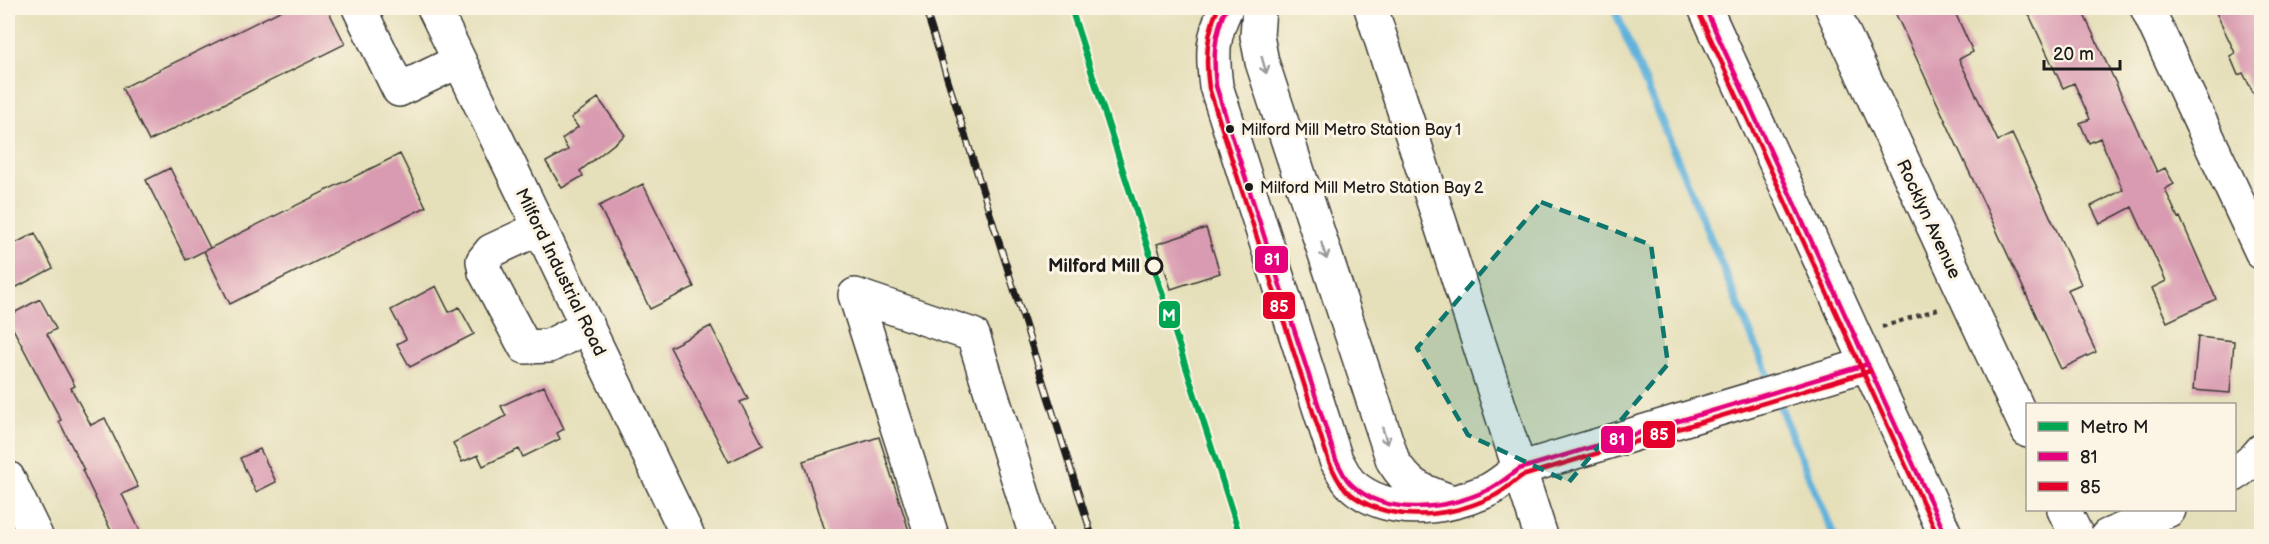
<svg xmlns="http://www.w3.org/2000/svg" width="2269" height="544" font-family="'Balsamiq Sans',sans-serif">
<style>
.lines{fill:none;stroke-linecap:round;stroke-linejoin:round}
.stream{stroke:#61b2dc;stroke-width:8}
.building{fill:#d99bb1}
.minor-casing{stroke:#3a3934;stroke-width:36}
.path{stroke:#3a3934;stroke-width:4;stroke-dasharray:4.5 4.5;stroke-linecap:butt}
.minor{stroke:#fff;stroke-width:33}
.rail-casing{stroke:#1c1c1c;stroke-width:7}
.rail{stroke:#fcf5e5;stroke-width:4.5;stroke-dasharray:14;stroke-linecap:butt}
.bus-1-casing{stroke:#fcf5e5;stroke-width:9}
.bus-2-casing{stroke:#fcf5e5;stroke-width:9}
.bus-1{stroke:#e5007d;stroke-width:4.5}
.bus-2{stroke:#e4002b;stroke-width:4.5}
.metro-1-casing{stroke:#fcf5e5;stroke-width:10}
.metro-1{stroke:#00a651;stroke-width:6}
.oneway{stroke:#999}
.marked{fill:#0f766e;fill-opacity:0.2;stroke:#0f766e;stroke-width:4.5;stroke-dasharray:12 8;stroke-linejoin:round}
.bus-dot{fill:#1c1c1c;stroke:#fcf5e5;stroke-width:2}
.stop-dot{fill:#fcf5e5;stroke:#1c1c1c;stroke-width:3}
.labels{text-anchor:middle;stroke-width:6;stroke-linejoin:round;paint-order:stroke}
.bus-label{font-size:16px;fill:#1c1c1c;stroke:#fcf5e5;text-anchor:start}
.street-label{font-size:18px;fill:#1c1c1c;stroke:#fcf5e5}
.stop-label{font-size:18px;font-weight:bold;fill:#1c1c1c;stroke:#fcf5e5;text-anchor:end}
.line-badge{stroke:#fcf5e5;stroke-width:2}
.badge-label{font-size:16px;text-anchor:middle;font-weight:bold;fill:#fff}
</style>
<rect width="100%" height="100%" fill="#fcf5e5"/>
<filter id="ink" filterUnits="userSpaceOnUse"><feTurbulence type="fractalNoise" baseFrequency=".0167" numOctaves="2"/><feDisplacementMap in="SourceGraphic" scale="12" xChannelSelector="R" yChannelSelector="G"/><feConvolveMatrix kernelMatrix="1 2 1 2 8 2 1 2 1" color-interpolation-filters="sRGB"/></filter>
<filter id="wash" filterUnits="userSpaceOnUse"><feTurbulence type="fractalNoise" baseFrequency=".008" numOctaves="4" result="noise"/><feDisplacementMap in="SourceGraphic" scale="24" xChannelSelector="R" yChannelSelector="G"/><feGaussianBlur stdDeviation="1.35" result="paint"/><feColorMatrix in="noise" values="0 0 0 0 0 0 0 0 0 0 0 0 0 0 0 0 0 1.4 0 .05"/><feComposite in="paint" operator="in"/></filter>
<g filter="url(#wash)">
<rect width="100%" height="100%" fill="#e5dfba"/>
<g class="lines">
<path class="stream" d="M 1614,8 L 1772,385
M 1777,399 L 1834,536"/>
</g>
<g id="blocks">
<path class="building" d="M 286,8 L 327,8 L 345,44 L 149,141 L 122,88 Z
M 1893,8 L 1953,8 L 1973,52 L 1959,59 L 1998,141 L 2012,134 L 2023,157 L 2081,284 L 2067,290 L 2096,352 L 2061,369 Z
M 2026,8 L 2081,8 L 2157,172 L 2165,168 L 2174,184 L 2165,189 L 2178,218 L 2180,217 L 2216,299 L 2167,322 L 2152,288 L 2166,281 L 2132,207 L 2100,224 L 2091,206 L 2123,190 L 2100,138 L 2089,143 L 2080,123 L 2090,119 L 2074,83 L 2063,88 Z
M 2214,8 L 2262,8 L 2262,110 L 2243,73 L 2238,75 L 2230,56 L 2235,53 Z
M 598,98 L 625,135 L 580,171 L 583,176 L 562,188 L 546,162 L 568,150 L 562,139 L 578,127 L 571,118 Z
M 400,154 L 426,207 L 230,304 L 204,251 Z
M 170,168 L 210,248 L 186,260 L 146,180 Z
M 643,184 L 694,287 L 650,309 L 599,206 Z
M 1206,228 L 1220,273 L 1171,289 L 1157,244 Z
M 35,233 L 53,268 L 15,288 L 8,274 L 8,247 Z
M 436,286 L 449,312 L 459,307 L 474,334 L 410,367 L 397,344 L 406,339 L 391,310 Z
M 40,299 L 56,329 L 47,334 L 75,386 L 71,388 L 91,425 L 105,418 L 138,487 L 122,494 L 143,537 L 114,537 L 82,470 L 84,470 L 59,421 L 61,420 L 8,319 L 8,316 Z
M 711,326 L 748,399 L 740,402 L 763,445 L 729,462 L 670,347 Z
M 2198,337 L 2234,341 L 2230,393 L 2193,390 Z
M 544,386 L 564,429 L 557,433 L 560,439 L 523,457 L 519,449 L 483,466 L 478,455 L 462,462 L 453,443 L 506,416 L 501,406 Z
M 879,437 L 911,537 L 827,537 L 803,461 Z
M 260,449 L 276,482 L 256,492 L 240,458 Z"/>
</g>
</g>
<g filter="url(#ink)">
<use href="#blocks" fill-opacity="0" stroke="#3a3934" stroke-width="1.5"/>
<g class="lines">
<defs>
<path id="minor" d="M 359,8 L 399,90 L 459,61
M 434,8 L 688,536
M 1226,8 C 1212,37 1212,54 1216,86 L 1336,460 C 1341,468 1345,478 1351,484 C 1387,517 1443,509 1484,492 C 1496,488 1508,476 1519,469 L 1868,364
M 1259,8 L 1257,36 L 1262,62 L 1393,461 C 1410,488 1421,490 1450,501
M 1371,8 L 1541,536
M 1705,8 L 1946,536
M 1832,8 L 2028,431
M 2147,8 L 2262,253
M 540,228 L 491,251 L 483,261 L 485,272 L 525,347 L 549,346 L 588,326
M 2234,475 L 2254,459 L 2262,450
M 8,478 L 36,536
M 2064,510 L 2077,536
M 932,536 L 855,295 L 973,335 L 1036,536
M 2107,536 L 2169,510"/>
</defs>
<use href="#minor" class="minor-casing"/>
<path class="path" d="M 1882,327 L 1941,308"/>
<use href="#minor" class="minor"/>
<defs>
<path id="rail" d="M 925,8 L 1092,536"/>
</defs>
<use href="#rail" class="rail-casing"/>
<use href="#rail" class="rail"/>
<defs>
<path id="bus-1" d="M 1226,8 C 1214,34 1213,58 1216,86 L 1336,460 C 1341,468 1344,478 1351,484 C 1386,518 1448,509 1488,490 C 1499,485 1509,476 1519,469 L 1868,364
M 1705,8 L 1946,536"/>
<path id="bus-2" d="M 1218,8 C 1206,34 1205,60 1209,88 L 1329,462 C 1334,471 1338,483 1346,490 C 1385,525 1448,518 1492,497 C 1503,492 1512,483 1522,476 L 1870,371
M 1698,11 L 1938,536"/>
</defs>
<use href="#bus-1" class="bus-1-casing"/>
<use href="#bus-2" class="bus-2-casing"/>
<use href="#bus-1" class="bus-1"/>
<use href="#bus-2" class="bus-2"/>
<defs>
<path id="metro-1" d="M 1071,8 L 1240,536"/>
</defs>
<use href="#metro-1" class="metro-1-casing"/>
<use href="#metro-1" class="metro-1"/>
</g>
<defs><path id="oneway-shaft" d="M-6 0H5M1.5-3L5.5 0L1.5 3" fill="none" stroke-width="1.6" stroke-linecap="round" stroke-linejoin="round" transform="scale(1.5)"/></defs>
<g class="oneway">
<use href="#oneway-shaft" transform="translate(1264 65) rotate(74)"/>
<use href="#oneway-shaft" transform="translate(1324 251) rotate(72)"/>
<use href="#oneway-shaft" transform="translate(1385 436) rotate(72)"/>
</g>
</g>
<path class="marked" d="M 1541,202 L 1651,245 L 1668,364 L 1569,482 L 1468,435 L 1417,348 Z"/>
<g class="bus-dot">
<circle cx="1230" cy="129" r="5"/>
<circle cx="1249" cy="187" r="5"/>
</g>
<circle class="stop-dot" cx="1154" cy="266" r="8"/>
<g class="labels">
<g class="bus-label">
<text x="1241" y="135">Milford Mill Metro Station Bay 1</text>
<text x="1260" y="193">Milford Mill Metro Station Bay 2</text>
</g>
<g class="street-label">
<text transform="translate(1929 219) rotate(65)" y="6">Rocklyn Avenue</text>
<text transform="translate(561 272) rotate(64)" y="6">Milford Industrial Road</text>
</g>
<g class="stop-label">
<text x="1140" y="272">Milford Mill</text>
</g>
</g>
<g class="line-badge">
<rect x="1254" y="245" width="35" height="29" rx="6" fill="#e5007d"/>
<rect x="1262" y="291" width="34" height="29" rx="6" fill="#e4002b"/>
<rect x="1158" y="300" width="23" height="29" rx="6" fill="#00a651"/>
<rect x="1642" y="420" width="34" height="29" rx="6" fill="#e4002b"/>
<rect x="1600" y="425" width="34" height="29" rx="6" fill="#e5007d"/>
</g>
<g class="badge-label">
<text x="1272" y="265">81</text>
<text x="1279" y="312">85</text>
<text x="1169" y="321">M</text>
<text x="1659" y="440">85</text>
<text x="1617" y="445">81</text>
</g>
<rect width="2269" height="544" fill="none" stroke="#fcf5e5" stroke-width="30"/>
<rect x="2026" y="403" width="210" height="108" fill="#fcf5e5" stroke="#a29e95" stroke-width="1.5"/>
<rect x="2038" y="422" width="30" height="9" fill="#00a651" stroke="#a29e95" stroke-width="1.5"/>
<text x="2080" y="433" font-size="18" fill="#1c1c1c">Metro M</text>
<rect x="2038" y="452" width="30" height="9" fill="#e5007d" stroke="#a29e95" stroke-width="1.5"/>
<text x="2080" y="463" font-size="18" fill="#1c1c1c">81</text>
<rect x="2038" y="482" width="30" height="9" fill="#e4002b" stroke="#a29e95" stroke-width="1.5"/>
<text x="2080" y="493" font-size="18" fill="#1c1c1c">85</text>
<path d="M2044 60v9h76v-9" fill="none" stroke="#1c1c1c" stroke-width="3"/>
<text x="2053" y="60" font-size="18" fill="#1c1c1c" stroke="#fcf5e5" stroke-width="4.5" paint-order="stroke">20 m</text>
</svg>
